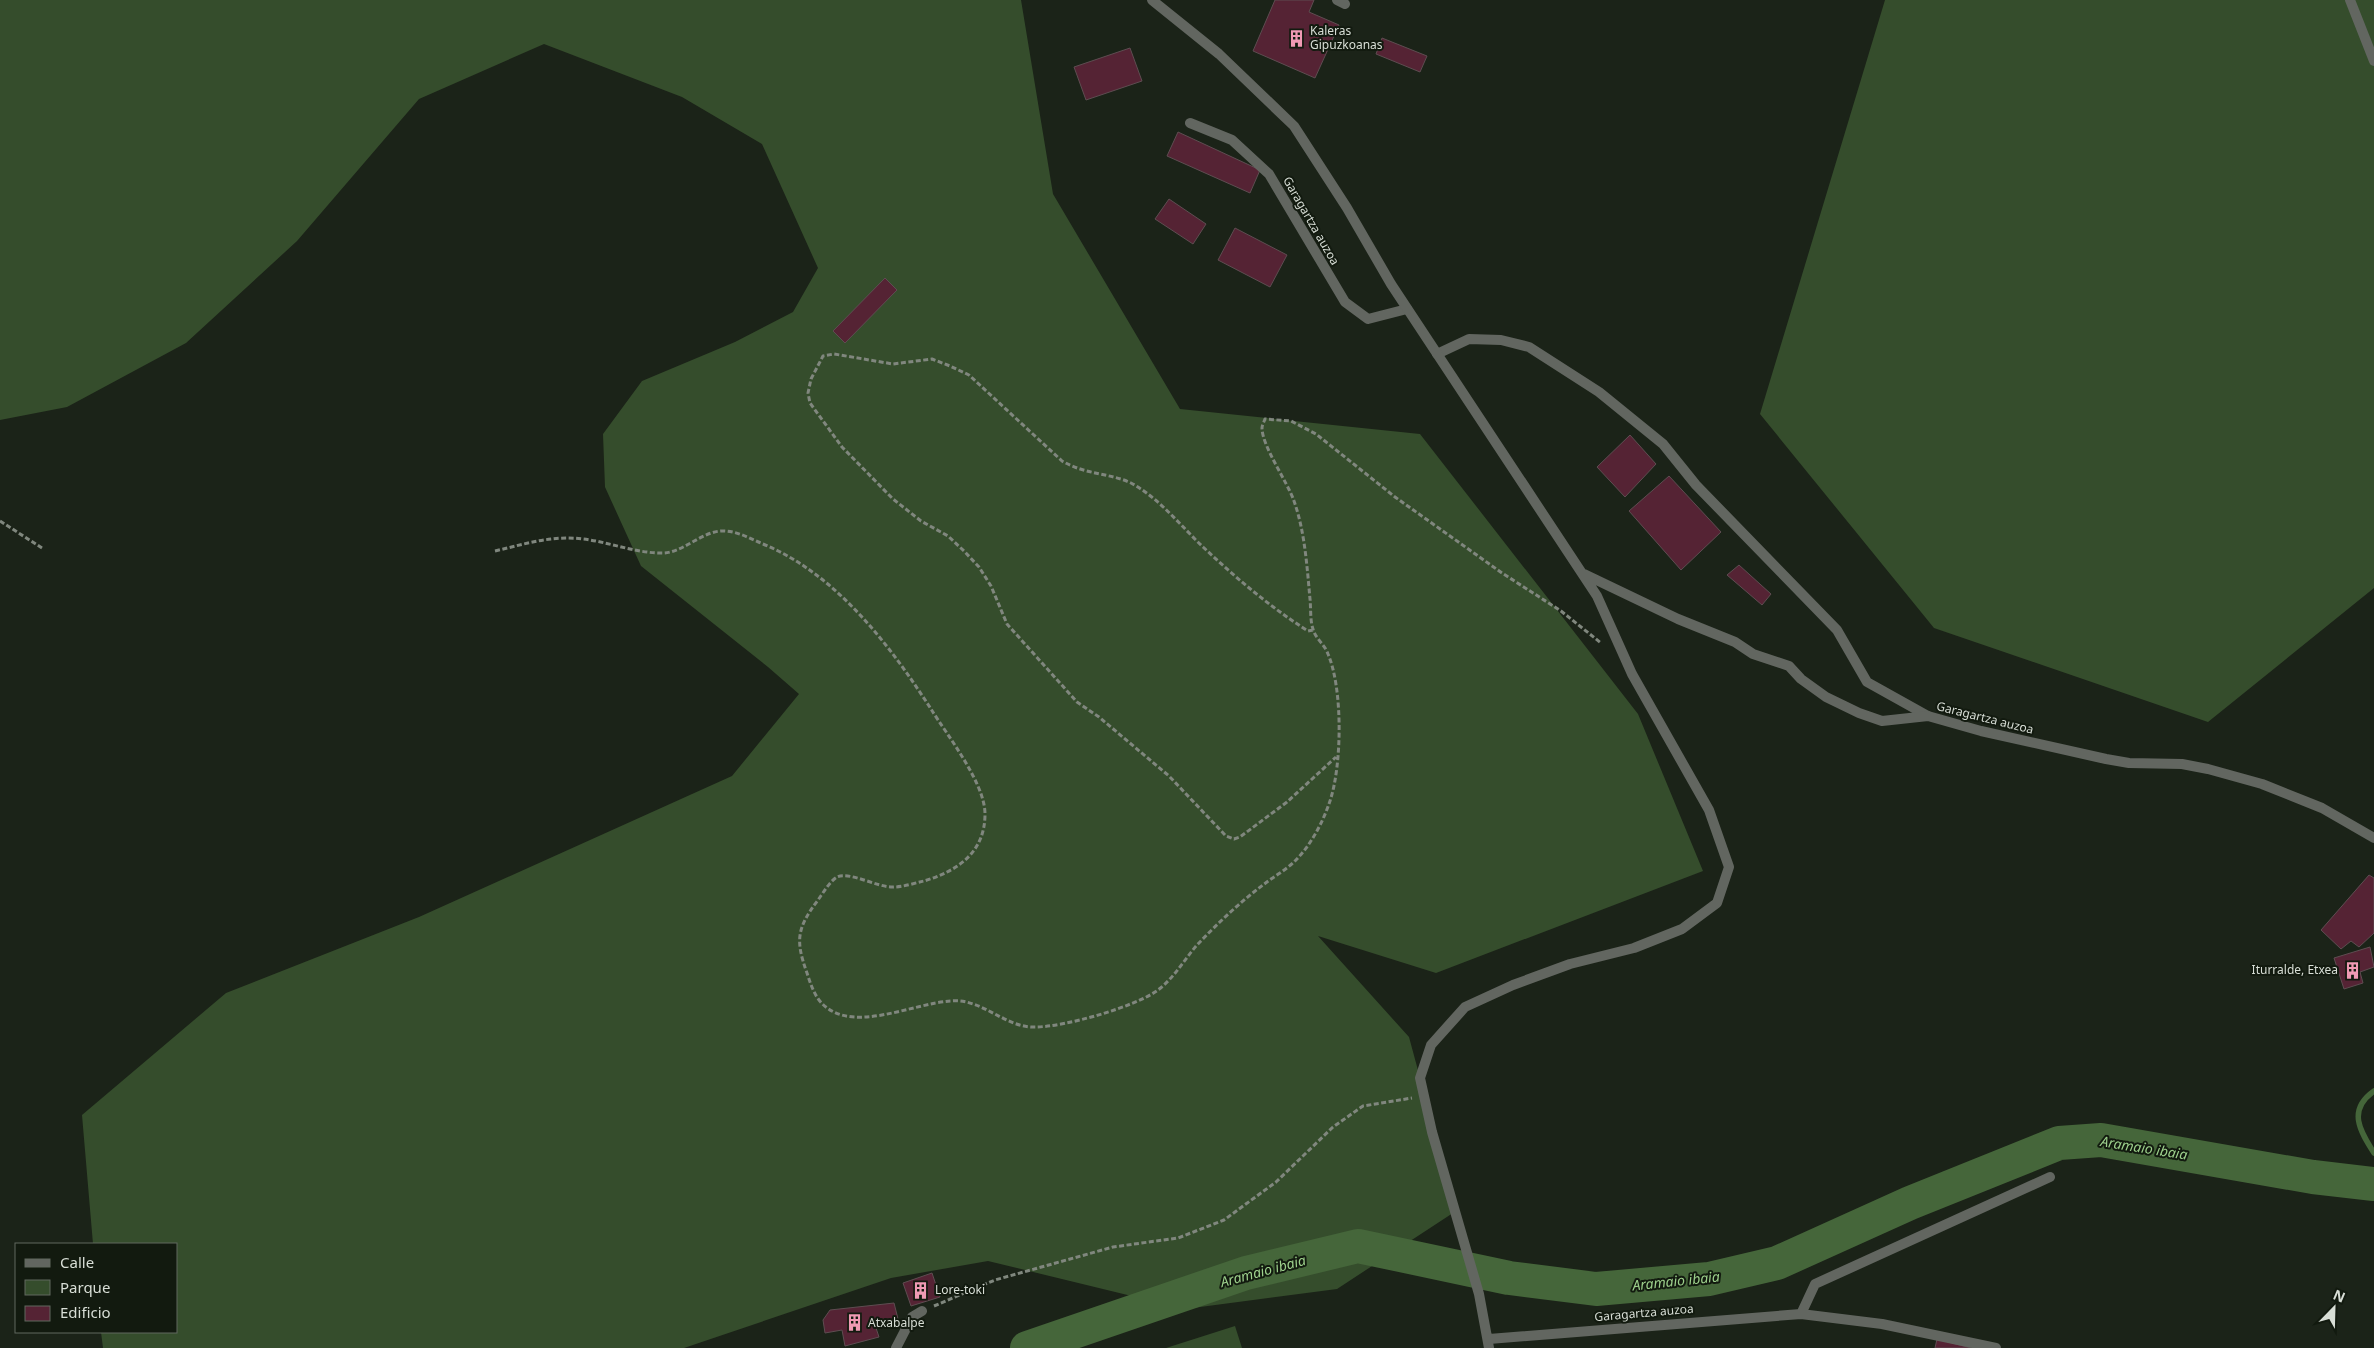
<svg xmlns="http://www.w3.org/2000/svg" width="2374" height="1348" font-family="'Noto Sans',sans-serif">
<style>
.green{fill:#354d2c}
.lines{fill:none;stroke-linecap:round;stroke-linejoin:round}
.stream{stroke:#45663a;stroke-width:5.5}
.river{stroke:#45663a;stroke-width:34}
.building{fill:#552334;stroke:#5e4d51}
.path{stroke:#80877e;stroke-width:3;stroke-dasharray:5 2.5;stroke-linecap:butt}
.lane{stroke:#626660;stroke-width:10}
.street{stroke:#626660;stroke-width:10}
.labels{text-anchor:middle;stroke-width:4;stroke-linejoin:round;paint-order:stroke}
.poi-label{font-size:12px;fill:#d8ded6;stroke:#121a0f;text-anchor:start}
.street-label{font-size:12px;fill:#d8ded6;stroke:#121a0f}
.water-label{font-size:14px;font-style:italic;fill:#9dd08c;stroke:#121a0f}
</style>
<rect width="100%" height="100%" fill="#1b2318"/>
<path class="green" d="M 0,0 L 1021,0 L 1053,194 L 1180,409 L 1420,434 L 1638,714 L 1703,871 L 1436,973 L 1318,936 L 1409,1037 L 1456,1211 L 1337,1289 L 1185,1309 L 988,1261 L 891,1278 L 684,1348 L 103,1348 L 101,1332 L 176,1332 L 176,1244 L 93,1244 L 82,1115 L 226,993 L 419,917 L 732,776 L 799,694 L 768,667 L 641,566 L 605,487 L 603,434 L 642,381 L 735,342 L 793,312 L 818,268 L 762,144 L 682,97 L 544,44 L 419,99 L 297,241 L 186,343 L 67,407 L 0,420 Z
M 1885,0 L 2374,0 L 2374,588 L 2208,722 L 1934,628 L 1760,414 Z
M 1235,1326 L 1242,1348 L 1166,1348 Z"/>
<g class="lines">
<path class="stream" d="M 2374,1091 C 2347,1110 2360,1131 2374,1153"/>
<path class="river" d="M 1027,1348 L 1246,1273 L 1358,1246 L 1509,1278 L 1596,1289 L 1709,1279 L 1777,1263 L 1910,1203 L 2059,1143 L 2101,1140 L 2313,1177 L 2374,1184"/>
</g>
<path class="building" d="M 1275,0 L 1314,0 L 1309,12 L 1339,25 L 1315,78 L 1253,51 Z
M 1382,38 L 1427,56 L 1420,72 L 1376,54 Z
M 1130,48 L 1142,81 L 1086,100 L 1074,67 Z
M 1178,132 L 1260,170 L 1250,193 L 1167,156 Z
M 1169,199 L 1206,224 L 1193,244 L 1155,219 Z
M 1235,228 L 1287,255 L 1270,287 L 1218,260 Z
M 885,278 L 897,290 L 845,343 L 833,331 Z
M 1630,435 L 1656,464 L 1625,497 L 1597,467 Z
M 1669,476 L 1721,532 L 1681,570 L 1629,511 Z
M 1739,565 L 1771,594 L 1762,605 L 1727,575 Z
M 2369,875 L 2374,878 L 2374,933 L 2359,947 L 2351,941 L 2341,949 L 2321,930 Z
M 2370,947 L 2374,967 L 2360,972 L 2363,983 L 2344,989 L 2334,958 Z
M 932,1273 L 940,1297 L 911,1306 L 903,1283 Z
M 894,1303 L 898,1319 L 875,1325 L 879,1337 L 845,1346 L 842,1330 L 825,1333 L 823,1320 L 830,1310 Z
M 1937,1339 L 1971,1348 L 1935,1348 Z"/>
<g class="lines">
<path class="path" d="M 0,521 L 42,548
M 495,551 C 525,544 552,535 583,539 C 609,542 635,553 661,553 C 683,554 703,529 726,531 C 739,532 751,539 763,544 C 836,574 889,644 931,709 C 947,735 985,783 985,814 C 985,853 957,871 924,881 C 915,883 903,887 894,887 C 878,888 850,871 837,877 C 830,881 823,893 818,900 C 797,928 795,940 807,973 C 810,982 813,992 819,1000 C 848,1037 912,1003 951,1001 C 982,998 1005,1028 1035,1027 C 1064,1027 1135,1007 1158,990 C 1174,978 1184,960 1197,945 C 1217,924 1240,902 1263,885 C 1273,877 1286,870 1295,861 C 1311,845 1323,822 1330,801 C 1342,765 1343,689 1328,654 C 1325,645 1315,638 1313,629 C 1310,621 1311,608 1310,599 C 1307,567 1305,532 1294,501 C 1288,483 1262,446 1262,428 C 1262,425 1264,422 1265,419 L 1291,421 L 1316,434 L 1395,497 L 1502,573 L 1561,611 L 1601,643
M 1313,630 L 1308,631 C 1270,607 1236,578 1203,547 C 1181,526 1159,498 1131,483 C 1110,473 1086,475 1062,461 L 969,375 L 950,366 L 932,359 L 893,364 L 834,354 L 823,356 L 811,379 L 808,393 L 810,403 L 842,447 L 893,499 L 921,521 L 948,536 L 964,551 L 979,567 L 991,586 L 1007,624 L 1077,702 L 1099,717 L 1169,776 L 1226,836 L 1234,839 L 1240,837 L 1287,802 L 1336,757
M 934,1306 L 995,1280 L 1113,1247 L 1178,1238 L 1224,1220 L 1276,1182 L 1333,1127 L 1363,1106 L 1412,1098"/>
<path class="lane" d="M 1337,0 L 1345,4
M 2350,0 L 2374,61
M 1190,123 L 1232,140 L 1269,174 L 1345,302 L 1368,319 L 1407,309
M 1437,354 L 1469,339 L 1501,340 L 1529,347 L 1599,392 L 1663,444 L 1696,485 L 1837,630 L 1867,682 L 1928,716"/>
<path class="street" d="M 1152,0 L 1219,54 L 1294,126 L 1347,208 L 1391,284 L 1597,596 L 1632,674 L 1709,810 L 1729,867 L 1717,903 L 1682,929 L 1634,948 L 1570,964 L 1513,985 L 1465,1007 L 1431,1045 L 1420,1078 L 1432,1132 L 1479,1294 L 1489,1348
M 1584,574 L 1678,619 L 1735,642 L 1753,654 L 1789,666 L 1801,679 L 1826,697 L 1859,713 L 1882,721 L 1928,716 L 1981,731 L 2106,759 L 2129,763 L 2182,764 L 2208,769 L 2262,784 L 2322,808 L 2374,838
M 1801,1314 L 1815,1284 L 2050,1177
M 1489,1339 L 1801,1314 L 1882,1324 L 1996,1348
M 896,1348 L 912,1317 L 922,1311"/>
</g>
<defs>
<symbol id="building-bare" viewBox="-9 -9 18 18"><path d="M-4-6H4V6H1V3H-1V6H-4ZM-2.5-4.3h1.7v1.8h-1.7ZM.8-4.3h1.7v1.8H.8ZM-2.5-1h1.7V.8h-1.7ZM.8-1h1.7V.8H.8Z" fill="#f09ab4" stroke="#121a0f" stroke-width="2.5" paint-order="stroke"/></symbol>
</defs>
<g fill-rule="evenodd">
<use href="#building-bare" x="1284" y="26" width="25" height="25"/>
<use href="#building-bare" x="2340" y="958" width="25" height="25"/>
<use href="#building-bare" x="908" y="1278" width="25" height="25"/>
<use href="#building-bare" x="842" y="1310" width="25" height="25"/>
</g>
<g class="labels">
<g class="poi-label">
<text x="1310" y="35">Kaleras<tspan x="1310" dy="14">Gipuzkoanas</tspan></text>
<text x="2338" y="974" text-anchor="end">Iturralde, Etxea</text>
<text x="935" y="1294">Lore-toki</text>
<text x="868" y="1327">Atxabalpe</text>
</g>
<g class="street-label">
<text transform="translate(1311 221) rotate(60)" y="4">Garagartza auzoa</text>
<text transform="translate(1985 718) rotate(14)" y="4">Garagartza auzoa</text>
<text transform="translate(1644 1313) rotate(-5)" y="4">Garagartza auzoa</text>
</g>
<g class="water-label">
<text transform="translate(2144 1148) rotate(9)" y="5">Aramaio ibaia</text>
<text transform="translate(1263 1271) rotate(-15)" y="5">Aramaio ibaia</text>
<text transform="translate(1676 1281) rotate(-6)" y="5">Aramaio ibaia</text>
</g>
</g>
<rect x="15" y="1243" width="162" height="90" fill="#121a0f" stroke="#61685f"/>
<rect x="25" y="1259" width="25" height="8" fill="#626660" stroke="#61685f"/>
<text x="60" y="1268" font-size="15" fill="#d8ded6">Calle</text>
<rect x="25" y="1280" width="25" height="15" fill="#354d2c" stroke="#61685f"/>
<text x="60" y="1293" font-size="15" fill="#d8ded6">Parque</text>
<rect x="25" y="1306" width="25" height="15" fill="#552334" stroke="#61685f"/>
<text x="60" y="1318" font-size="15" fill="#d8ded6">Edificio</text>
<g transform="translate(2334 1308) rotate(23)" stroke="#121a0f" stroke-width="4" paint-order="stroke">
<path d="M0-4L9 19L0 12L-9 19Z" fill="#d8ded6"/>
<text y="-8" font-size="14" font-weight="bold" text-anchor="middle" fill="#d8ded6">N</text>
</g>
</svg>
